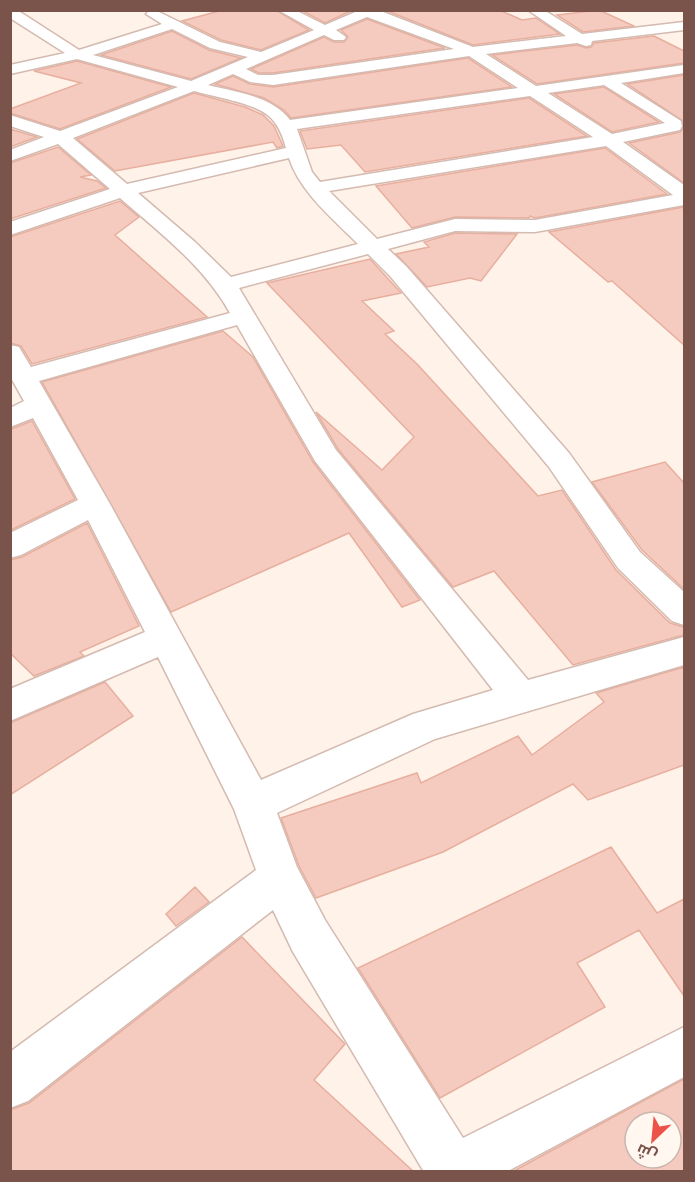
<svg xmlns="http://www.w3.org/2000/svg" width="695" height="1182" font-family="'Roboto Condensed',Cairo,sans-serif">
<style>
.building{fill:#f5cbbf;stroke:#e8ae9e;stroke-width:1.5;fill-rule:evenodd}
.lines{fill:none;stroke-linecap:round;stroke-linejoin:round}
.street-casing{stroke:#d4bab0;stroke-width:3}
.street{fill:#fff;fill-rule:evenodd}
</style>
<rect width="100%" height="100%" fill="#fef2e9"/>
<path class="building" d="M 223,10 L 276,10 L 309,30 L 261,50 L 221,40 L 182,21 Z
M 301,10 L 353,10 L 325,23 Z
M 385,10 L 499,10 L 522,20 L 536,18 L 560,34 L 473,45 Z
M 599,10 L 634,26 L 583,32 L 557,15 Z
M 367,19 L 445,48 L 273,73 L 259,73 L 251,69 L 324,37 L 334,42 L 344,42 L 348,37 L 341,30 Z
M 172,31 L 209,50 L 241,58 L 191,79 L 101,55 Z
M 654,36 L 684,51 L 684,63 L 537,84 L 492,55 L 577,45 L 586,48 L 591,47 L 594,43 Z
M 468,58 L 512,87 L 291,118 L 284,110 L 264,98 L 215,84 L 233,76 L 250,84 L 273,87 Z
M 77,61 L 171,87 L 60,129 L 10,113 L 10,109 L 81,83 L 34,71 Z
M 684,75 L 684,183 L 629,143 L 680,132 L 684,127 L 683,121 L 627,84 Z
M 604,87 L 659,122 L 612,132 L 554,94 Z
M 194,93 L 245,107 L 263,115 L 274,126 L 283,146 L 277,148 L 273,142 L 115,171 L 77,139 Z
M 529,98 L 587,136 L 365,172 L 341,145 L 307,149 L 300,131 Z
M 10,129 L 37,137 L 10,147 Z
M 58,147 L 91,175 L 80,177 L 97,181 L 106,188 L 10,219 L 10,163 Z
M 605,148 L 667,194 L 535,218 L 530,216 L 529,218 L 455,217 L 412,228 L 376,186 Z
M 120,201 L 139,217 L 115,235 L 207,317 L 32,364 L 21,346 L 10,343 L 10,237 Z
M 684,207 L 684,345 L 612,281 L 608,282 L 549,232 Z
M 455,233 L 517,234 L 481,281 L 470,278 L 427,287 L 396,254 L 429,247 L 424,242 Z
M 370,259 L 401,293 L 362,301 L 394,331 L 385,334 L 417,364 L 538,496 L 562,490 L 616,570 L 670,623 L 684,627 L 684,635 L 573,665 L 494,571 L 453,587 L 338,449 L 316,412 L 382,470 L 414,437 L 267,283 Z
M 223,331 L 253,357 L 313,462 L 420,600 L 402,607 L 349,533 L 171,612 L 42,382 Z
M 32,421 L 75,499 L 11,530 L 11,429 Z
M 665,462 L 684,483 L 684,589 L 642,550 L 592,482 Z
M 87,523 L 139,626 L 80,652 L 84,656 L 34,676 L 10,653 L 10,560 L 22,557 Z
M 684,667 L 684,765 L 588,800 L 573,784 L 443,852 L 316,898 L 299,866 L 281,818 L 417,773 L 421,783 L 518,736 L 532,755 L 604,702 L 596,693 Z
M 105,682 L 133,716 L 10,795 L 10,723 Z
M 611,847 L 657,913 L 684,899 L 684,996 L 639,930 L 577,963 L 605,1007 L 440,1098 L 358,968 Z
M 195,887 L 209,902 L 176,926 L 166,914 Z
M 242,937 L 345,1044 L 314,1080 L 414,1172 L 10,1172 L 10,1110 L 29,1103 Z
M 684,1079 L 684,1172 L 512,1172 L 641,1102 ZM 635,1122 L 671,1122 L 671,1158 L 635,1158 Z"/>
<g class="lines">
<defs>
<path id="street" d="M 10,10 L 17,10 L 79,50 L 162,24 L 146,14 L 150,10 L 157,11 L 220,42 L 261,52 L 314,30 L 278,10 L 295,10 L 325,25 L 360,10 L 378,10 L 473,47 L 566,36 L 528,10 L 544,10 L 582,34 L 684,22 L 684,30 L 592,41 L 591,45 L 586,46 L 577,43 L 486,54 L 536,86 L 684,65 L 684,73 L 621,83 L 681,121 L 682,126 L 680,130 L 623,142 L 684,185 L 684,205 L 535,232 L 455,231 L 388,249 L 406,266 L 569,453 L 640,552 L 684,592 L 684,625 L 672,621 L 618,568 L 549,467 L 390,276 L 368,254 L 239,288 L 336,450 L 528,680 L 684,637 L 684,665 L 435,739 L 277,813 L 297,867 L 325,920 L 463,1138 L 684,1027 L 684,1077 L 506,1172 L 424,1172 L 293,952 L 273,910 L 28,1101 L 10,1108 L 10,1052 L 256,870 L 234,809 L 158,657 L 10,721 L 10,689 L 145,632 L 88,520 L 21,555 L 10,558 L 10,533 L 78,500 L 33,418 L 10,427 L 10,408 L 24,401 L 10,376 L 10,345 L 19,347 L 31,367 L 230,313 C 204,266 160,233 120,198 L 10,235 L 10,222 L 110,189 L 58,144 L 10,161 L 10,150 L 44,137 L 10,126 L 10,115 L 60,131 L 178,87 L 77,59 L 10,74 L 10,65 L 65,53 L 10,18 ZM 367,17 L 454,49 L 273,75 L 258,75 L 246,69 L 324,35 L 334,40 L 344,40 L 346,37 L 336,30 ZM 172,29 L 210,48 L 248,57 L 191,81 L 93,55 ZM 469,56 L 518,88 L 290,120 C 272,96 236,92 208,85 L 233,74 L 250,82 L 273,85 ZM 604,85 L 665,123 L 612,134 L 548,93 ZM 194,91 C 214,97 257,103 271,118 C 279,126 283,137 286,148 L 127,184 L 73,138 ZM 530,96 L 593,137 L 320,182 L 312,172 L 297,129 ZM 606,146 L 673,195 L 535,220 L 455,219 L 377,239 L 329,191 ZM 289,158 C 300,192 333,219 358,244 L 231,277 L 195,242 L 138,193 ZM 237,325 L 315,461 L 493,690 L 413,714 L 261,780 L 110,504 L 39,381 Z"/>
</defs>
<use href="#street" class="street-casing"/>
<use href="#street" class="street"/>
</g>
<rect width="695" height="1182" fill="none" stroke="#7a534a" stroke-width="24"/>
<g transform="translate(653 1140) rotate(206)"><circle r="28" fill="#fff7f0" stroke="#cab5ae" stroke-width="1.5"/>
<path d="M0-4.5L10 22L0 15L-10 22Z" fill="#ed5248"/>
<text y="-9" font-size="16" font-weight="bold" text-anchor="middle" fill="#7a534a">ش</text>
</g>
</svg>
